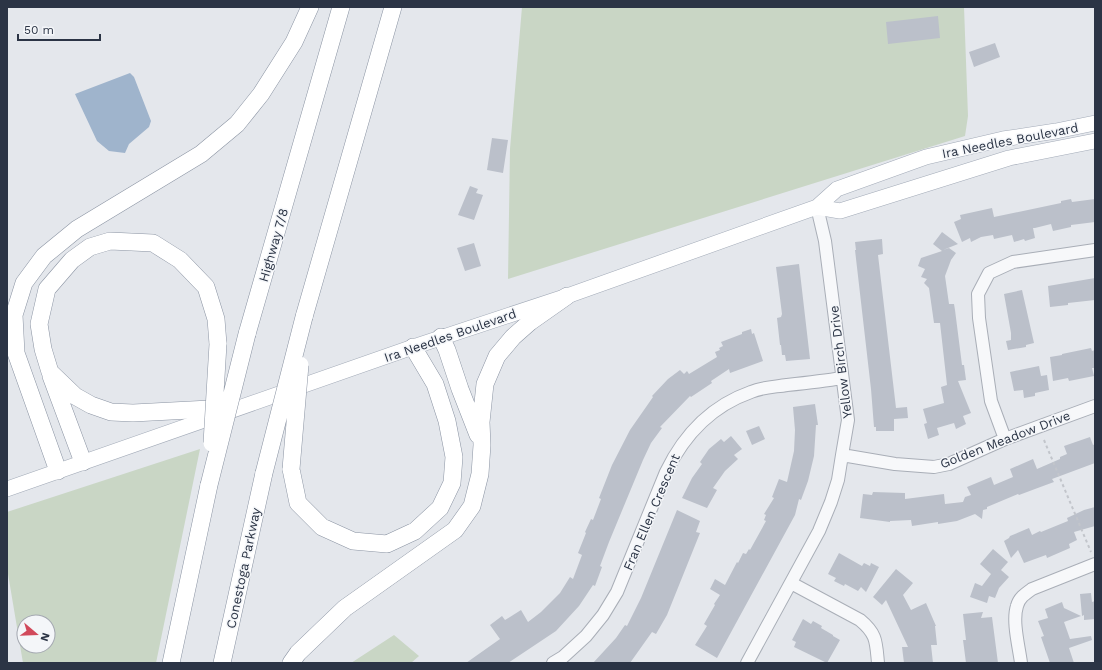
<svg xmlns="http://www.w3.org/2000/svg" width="1102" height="670" font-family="'Work Sans',sans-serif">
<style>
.green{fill:#c9d6c5;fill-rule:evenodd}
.water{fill:#9fb4cc}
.building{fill:#bbc0ca}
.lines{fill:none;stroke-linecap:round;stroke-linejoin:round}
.minor-casing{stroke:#a9aeb7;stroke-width:14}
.major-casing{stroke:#a3abb8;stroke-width:16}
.highway-casing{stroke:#8b94a3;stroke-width:18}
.path{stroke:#c2c5cb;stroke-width:2;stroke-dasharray:3 3;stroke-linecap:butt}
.minor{stroke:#f7f8fa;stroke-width:12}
.major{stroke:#fff;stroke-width:15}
.highway{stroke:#fff;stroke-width:17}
.highway-bridge-casing{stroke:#8b94a3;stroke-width:18;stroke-linecap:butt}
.highway-bridge{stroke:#fff;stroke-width:17}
.labels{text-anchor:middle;stroke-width:3;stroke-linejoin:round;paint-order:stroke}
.street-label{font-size:13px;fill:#2b3445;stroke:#f4f6f9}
</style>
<rect width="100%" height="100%" fill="#e4e7ec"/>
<path class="green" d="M 522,7 L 964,7 L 968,116 L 965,136 L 508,279 L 510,149 Z
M 200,449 L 156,663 L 23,663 L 7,568 L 7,512 ZM 24,622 L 48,622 L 48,646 L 24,646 Z
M 394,635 L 419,656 L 411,663 L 351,663 Z"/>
<path class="water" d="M 130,73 L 134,77 L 151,121 L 149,127 L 129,144 L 125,153 L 109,151 L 97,141 L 75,94 Z"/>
<path class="building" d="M 938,16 L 940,38 L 888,44 L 886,22 Z
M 995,43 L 1000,57 L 974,67 L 969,52 Z
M 492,138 L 508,140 L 503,173 L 487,170 Z
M 470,186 L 478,189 L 476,193 L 483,195 L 474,220 L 458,215 Z
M 1071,199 L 1072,202 L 1095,199 L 1095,222 L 1071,225 L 1071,227 L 1053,231 L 1051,224 L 1035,228 L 1033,228 L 1035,238 L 1025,241 L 1024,239 L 1014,242 L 1012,235 L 994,239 L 993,235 L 981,237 L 971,242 L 970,238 L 962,242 L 954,222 L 961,219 L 960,215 L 992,208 L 994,217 L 1061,203 L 1061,201 Z
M 942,232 L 958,244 L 943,250 L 949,248 L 956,253 L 951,260 L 945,276 L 949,304 L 954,304 L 955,310 L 962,365 L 964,365 L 966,380 L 958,381 L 971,413 L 963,416 L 966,424 L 956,429 L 954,423 L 937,428 L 939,435 L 928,439 L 924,424 L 927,423 L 923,409 L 944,403 L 941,387 L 947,385 L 940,323 L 934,323 L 929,288 L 924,283 L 927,279 L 921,277 L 925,269 L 918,266 L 921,258 L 942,251 L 933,244 Z
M 882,239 L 883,254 L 878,255 L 896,408 L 907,407 L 908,418 L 894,419 L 894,431 L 876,431 L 876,427 L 874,427 L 871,389 L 855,250 L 856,250 L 855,242 Z
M 474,243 L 481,266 L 465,271 L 457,248 Z
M 799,264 L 810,359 L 786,361 L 785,355 L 782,355 L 781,345 L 780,345 L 777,318 L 781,317 L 782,314 L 776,267 Z
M 1095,278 L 1095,300 L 1068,303 L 1068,305 L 1050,307 L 1048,286 Z
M 1022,290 L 1034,343 L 1026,345 L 1026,347 L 1008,350 L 1006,341 L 1011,340 L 1011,333 L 1004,294 Z
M 751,329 L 752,334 L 754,333 L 763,361 L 730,373 L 729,369 L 711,381 L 712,383 L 691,397 L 690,396 L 660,427 L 662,428 L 651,443 L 643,460 L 609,542 L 600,566 L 602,567 L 595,586 L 593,585 L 579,606 L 556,631 L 508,663 L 466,663 L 500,639 L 490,625 L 502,616 L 505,620 L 521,610 L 528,622 L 541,612 L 560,593 L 570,577 L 573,579 L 582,555 L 578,553 L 586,533 L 585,532 L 591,519 L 593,520 L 601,499 L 599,498 L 612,465 L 630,430 L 653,397 L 652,396 L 668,379 L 680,370 L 684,374 L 687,371 L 689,374 L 717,357 L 715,352 L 720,350 L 719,348 L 723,346 L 721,342 L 742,334 L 742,332 Z
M 1091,348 L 1092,351 L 1095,350 L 1095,368 L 1092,368 L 1094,376 L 1069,381 L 1068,378 L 1053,381 L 1050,357 L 1062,355 L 1062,354 Z
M 1039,366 L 1041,376 L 1047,375 L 1049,390 L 1035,393 L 1035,396 L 1024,398 L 1023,390 L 1014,391 L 1010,372 Z
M 815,404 L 818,425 L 816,425 L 814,456 L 808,481 L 801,500 L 799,499 L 795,515 L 717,658 L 695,645 L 707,626 L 704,624 L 715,605 L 714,604 L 720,595 L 710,589 L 715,579 L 725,585 L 737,562 L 738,563 L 743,553 L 746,554 L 749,549 L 750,550 L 766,521 L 764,520 L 766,515 L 764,514 L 774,498 L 772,497 L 779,479 L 787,482 L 794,451 L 795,430 L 793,407 Z
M 759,426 L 765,439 L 752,445 L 746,431 Z
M 731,436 L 742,449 L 734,455 L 738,459 L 725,471 L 713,488 L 717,490 L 707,508 L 682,498 L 692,478 L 702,464 L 700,462 L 709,449 L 721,439 L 724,442 Z
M 1090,437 L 1093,445 L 1095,444 L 1095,463 L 1052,479 L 1054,482 L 1035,489 L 1019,495 L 1018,494 L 987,507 L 987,509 L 983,510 L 982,519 L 975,514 L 957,521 L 938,524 L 938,522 L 912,526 L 911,520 L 890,521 L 890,522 L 860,518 L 863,494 L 872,495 L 873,492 L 905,493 L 905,499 L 944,494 L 945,504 L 963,502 L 965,497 L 971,495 L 967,487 L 991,477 L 994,485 L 1013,477 L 1010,469 L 1033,459 L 1037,469 L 1060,459 L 1060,457 L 1067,454 L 1064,446 Z
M 1095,507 L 1095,526 L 1074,532 L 1077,540 L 1069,544 L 1070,548 L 1047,558 L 1046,555 L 1024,563 L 1018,550 L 1011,558 L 1004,541 L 1009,538 L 1010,536 L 1029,528 L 1032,535 L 1040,531 L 1041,532 L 1068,521 L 1067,518 L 1084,510 Z
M 677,510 L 700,521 L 696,532 L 700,533 L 667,615 L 656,634 L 652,632 L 630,663 L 593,663 L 616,638 L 625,625 L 627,626 L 641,598 Z
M 993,549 L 1008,562 L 1001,570 L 1009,577 L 999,588 L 995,598 L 989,596 L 987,603 L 970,597 L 975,583 L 982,586 L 991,574 L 980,564 Z
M 839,553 L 862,566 L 864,563 L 870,566 L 871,563 L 879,567 L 866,592 L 861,587 L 858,591 L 845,584 L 844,586 L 834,581 L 836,578 L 828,574 Z
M 896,569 L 913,583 L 903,595 L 911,610 L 926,603 L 936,626 L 935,626 L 937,645 L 931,645 L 933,663 L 904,663 L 902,647 L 908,647 L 886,600 L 882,605 L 873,597 Z
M 1091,593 L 1092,602 L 1095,601 L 1095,619 L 1084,620 L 1084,615 L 1082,616 L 1080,594 Z
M 1062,602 L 1064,608 L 1081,616 L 1064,622 L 1070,639 L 1091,636 L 1092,640 L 1069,648 L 1074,663 L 1050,663 L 1041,637 L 1044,636 L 1038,621 L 1048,618 L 1045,609 Z
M 983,612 L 981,618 L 992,617 L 998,663 L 966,663 L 963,640 L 966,640 L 963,614 Z
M 803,619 L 811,624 L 813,621 L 822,626 L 821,628 L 833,635 L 833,636 L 840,640 L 827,663 L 794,647 L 796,642 L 792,640 Z"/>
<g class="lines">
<defs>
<path id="minor" d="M 1005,439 L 991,401 L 979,318 L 978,294 L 989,273 L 1013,262 L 1095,250
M 842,455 L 895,464 L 934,467 L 949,464 L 1005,439 L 1095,406
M 791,583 L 860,620 C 877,634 876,642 878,663
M 553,663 L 563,657 L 586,636 L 603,615 L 617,592 L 666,472 C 684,435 711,406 751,392 C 762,387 775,387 787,385 C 806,383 824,381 842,378
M 747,663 L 819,531 L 831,502 L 838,480 L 842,455 L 848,420 L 825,241 L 817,207
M 1021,663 C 1019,647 1012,621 1017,606 C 1019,598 1025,594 1032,589 L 1095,564"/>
<path id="major" d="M 817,207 L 840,211 L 1009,158 L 1095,141
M 7,489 L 413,347 L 567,296 L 817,207 L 837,189 L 926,157 L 1003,139 L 1056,131 L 1095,123"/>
<path id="highway" d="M 304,317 L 393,7
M 247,334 L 341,7
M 441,337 L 447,350 L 460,389 L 478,435
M 218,344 L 216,319 L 206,287 L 180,260 L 153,243 L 110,241 L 90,247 L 72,260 L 47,289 L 39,324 L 43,349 L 50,372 L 75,396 L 91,405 L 111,412 L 133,413 L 229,408
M 51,376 L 83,462
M 291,469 L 298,503 L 322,527 L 353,541 L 387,544 L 415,531 L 440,508 L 452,483 L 454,457 L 447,421 L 435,384 L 413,347
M 58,471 L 16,353 L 14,315 L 24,283 L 44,256 L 77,229 L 201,154 L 237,124 L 261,94 L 294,42 L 310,7
M 171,663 L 209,485
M 222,663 L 264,473
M 291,663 L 298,653 L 345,608 L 455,530 L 472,506 L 480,474 L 482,445 L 481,422 L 485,384 L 497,356 L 513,337 L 530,322 L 567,296"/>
</defs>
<use href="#minor" class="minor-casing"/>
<use href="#major" class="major-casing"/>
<use href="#highway" class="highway-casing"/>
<path class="path" d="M 1044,440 L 1091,552"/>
<use href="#minor" class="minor"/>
<use href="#major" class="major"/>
<use href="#highway" class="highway"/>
<defs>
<path id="highway-bridge" d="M 212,443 L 218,344
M 291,469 L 300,365
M 264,473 L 304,317
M 209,485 L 247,334"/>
</defs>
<use href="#highway-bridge" class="highway-bridge-casing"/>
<use href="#highway-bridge" class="highway-bridge"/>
</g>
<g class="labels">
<g class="street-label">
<text transform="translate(1010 140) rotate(-11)" y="5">Ira Needles Boulevard</text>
<text transform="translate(273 245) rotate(-74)" y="5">Highway 7/8</text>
<text transform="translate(450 335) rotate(-19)" y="5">Ira Needles Boulevard</text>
<text transform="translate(840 362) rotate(-97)" y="5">Yellow Birch Drive</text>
<text transform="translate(1005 439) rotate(-21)" y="5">Golden Meadow Drive</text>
<text transform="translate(651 512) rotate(-67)" y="5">Fran Ellen Crescent</text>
<text transform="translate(243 568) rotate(-78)" y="5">Conestoga Parkway</text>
</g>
</g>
<rect width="1102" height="670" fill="none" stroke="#2b3445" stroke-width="16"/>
<g transform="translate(36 634) rotate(109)"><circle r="19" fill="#f4f6f9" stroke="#a4a8b1"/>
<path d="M0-3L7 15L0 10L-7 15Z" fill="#d1495b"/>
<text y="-6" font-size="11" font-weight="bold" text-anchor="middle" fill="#2b3445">N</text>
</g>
<path d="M18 34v6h82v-6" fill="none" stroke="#2b3445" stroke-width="2"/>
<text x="24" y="34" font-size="12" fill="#2b3445" stroke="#f4f6f9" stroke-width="3" paint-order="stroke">50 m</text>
</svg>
